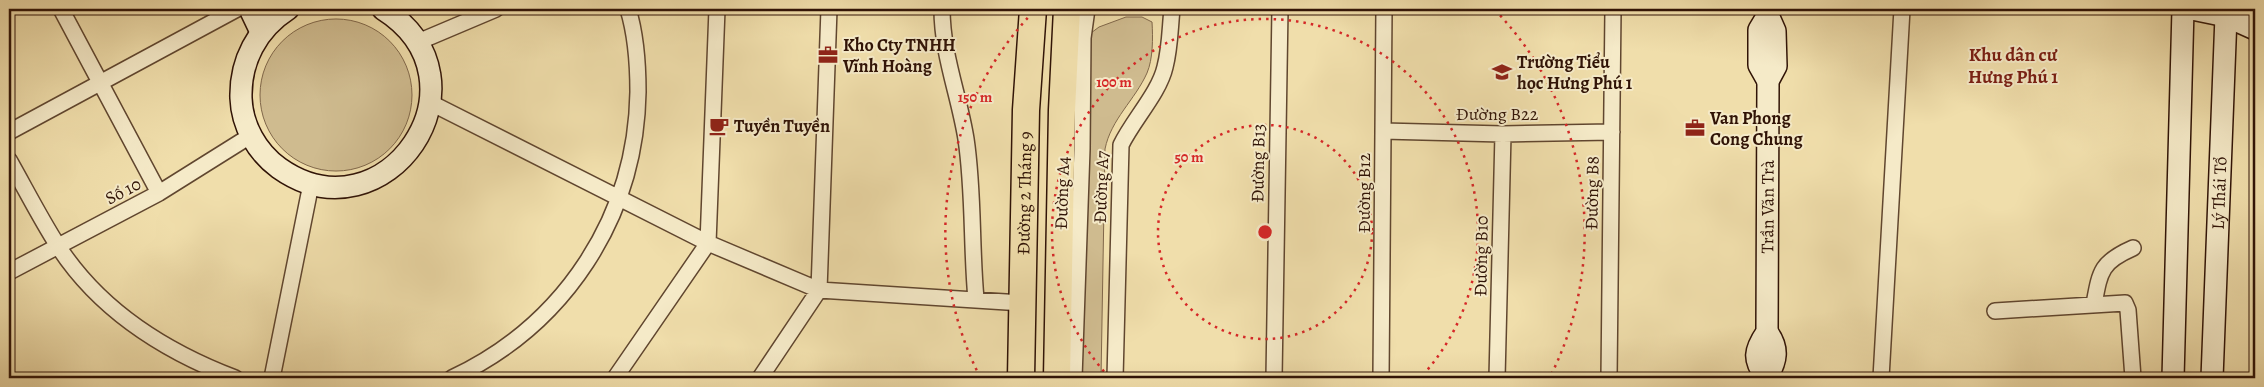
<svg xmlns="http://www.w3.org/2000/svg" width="2264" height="387" font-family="Alegreya,serif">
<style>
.green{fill:#cfbb8f;stroke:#80674a}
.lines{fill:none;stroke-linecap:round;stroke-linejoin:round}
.street-casing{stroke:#60462f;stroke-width:18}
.secondary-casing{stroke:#301306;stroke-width:24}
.highway-casing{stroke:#301306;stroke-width:29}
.street{stroke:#f5eac8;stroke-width:15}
.secondary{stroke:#f5eac8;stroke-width:21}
.highway{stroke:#f0deab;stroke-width:26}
.ring{fill:none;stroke:#d62828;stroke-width:2.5;stroke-dasharray:2.5 5}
.labels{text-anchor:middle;stroke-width:4;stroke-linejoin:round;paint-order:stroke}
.poi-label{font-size:18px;font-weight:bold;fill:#301306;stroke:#f5eac8;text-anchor:start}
.street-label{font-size:18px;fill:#301306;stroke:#f5eac8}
.neighbourhood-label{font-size:19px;font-weight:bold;fill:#7a1f14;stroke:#f5eac8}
.centre{fill:#d62828;stroke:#f5eac8;stroke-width:2.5}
.ring-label{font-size:15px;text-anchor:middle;font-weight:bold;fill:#d62828;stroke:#f5eac8;stroke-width:4;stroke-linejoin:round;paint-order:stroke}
</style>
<rect width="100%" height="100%" fill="#f0deab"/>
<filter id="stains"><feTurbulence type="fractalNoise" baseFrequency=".004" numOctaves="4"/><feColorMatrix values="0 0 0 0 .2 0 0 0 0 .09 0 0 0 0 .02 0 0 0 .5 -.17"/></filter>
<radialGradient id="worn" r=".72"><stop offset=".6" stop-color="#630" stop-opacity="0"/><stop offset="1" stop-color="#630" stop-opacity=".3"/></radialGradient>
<path class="green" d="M 1126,17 L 1142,17 L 1152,22 C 1153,38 1153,59 1147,73 C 1135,100 1111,119 1105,149 L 1101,378 L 1082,378 L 1086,106 L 1091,33 L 1099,27 Z
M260 95a76 76 0 1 1 152 0a76 76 0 1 1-152 0Z"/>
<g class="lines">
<defs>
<path id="street" d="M 61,9 L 159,193
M 942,9 C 942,54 959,95 966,139 C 974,192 971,246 976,299
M 418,42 L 496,9
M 431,103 L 708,243 L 819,290 L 1023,303
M 1383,131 L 1503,134 L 1612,132
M 9,132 L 237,9
M 9,160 C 25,188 40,218 58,246 C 100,311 164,351 235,378
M 9,272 L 159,193 L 250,136
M 2094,304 C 2100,271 2101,262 2133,248
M 1995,311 L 2125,303 L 2128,310 L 2133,378
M 272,378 L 311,184
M 452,378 C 565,325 636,217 638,92 C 638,64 636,35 628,9
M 615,378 L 708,243 L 717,9
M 760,378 L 819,290 L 829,9
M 1074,378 L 1082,149 L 1083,38 L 1087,9
M 1115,378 L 1121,145 C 1133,120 1159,93 1165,67 C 1170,48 1170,28 1172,9
M 1274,378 L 1280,9
M 1381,378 L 1384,9
M 1497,378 L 1503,134
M 1609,378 L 1613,9
M 1881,378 L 1902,9"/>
<g id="secondary">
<path d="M 250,9 L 261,32"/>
<path d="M 288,9 C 257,29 240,61 241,98 C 242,126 257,152 279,168 C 385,243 497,81 383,9"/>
<path d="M 2192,9 L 2226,16 L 2255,29"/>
<path d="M 1768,81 L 1759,65 L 1759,30 L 1768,15"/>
<path id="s1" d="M 1766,378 C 1753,359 1754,351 1767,332 L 1768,81 L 1776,66 L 1775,31 L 1768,15 L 1769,9"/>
<path d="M 1766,378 C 1777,361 1779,348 1767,332"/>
<path d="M 2173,378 L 2183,9"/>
<path id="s2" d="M 2212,378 L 2226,16 L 2229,9"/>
</g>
<g id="highway">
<path id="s3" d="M 1021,378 L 1026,110 L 1033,9"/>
<path d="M 1057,378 L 1062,110 L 1067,9"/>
</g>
</defs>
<use href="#street" class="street-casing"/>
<use href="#secondary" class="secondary-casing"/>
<use href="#highway" class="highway-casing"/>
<use href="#street" class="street"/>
<use href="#secondary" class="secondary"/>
<use href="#highway" class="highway"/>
</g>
<g class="ring">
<circle cx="1265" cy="232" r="107"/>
<path d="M1109 377A213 213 0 1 1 1421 377"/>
<path d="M980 377A320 320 0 0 1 1035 10M1495 10A320 320 0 0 1 1550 377"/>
</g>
<defs>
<symbol id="office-bare" viewBox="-9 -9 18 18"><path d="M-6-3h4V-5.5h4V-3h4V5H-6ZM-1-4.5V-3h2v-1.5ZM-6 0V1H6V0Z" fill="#8f2418" stroke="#f5eac8" stroke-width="2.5" paint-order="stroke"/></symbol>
<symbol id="school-bare" viewBox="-9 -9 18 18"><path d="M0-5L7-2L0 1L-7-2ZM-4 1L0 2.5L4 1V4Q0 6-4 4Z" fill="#8f2418" stroke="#f5eac8" stroke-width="2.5" paint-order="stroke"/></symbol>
<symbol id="cafe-bare" viewBox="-9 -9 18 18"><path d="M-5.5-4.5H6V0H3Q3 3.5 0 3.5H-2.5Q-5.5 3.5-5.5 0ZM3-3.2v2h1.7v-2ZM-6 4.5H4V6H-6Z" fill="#8f2418" stroke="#f5eac8" stroke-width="2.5" paint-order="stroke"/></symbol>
</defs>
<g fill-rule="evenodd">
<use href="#office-bare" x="814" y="41" width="28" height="28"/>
<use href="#school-bare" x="1488" y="58" width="28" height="28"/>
<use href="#cafe-bare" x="705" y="112" width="28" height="28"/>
<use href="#office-bare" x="1681" y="114" width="28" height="28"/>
</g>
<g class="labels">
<g class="poi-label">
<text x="843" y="51">Kho Cty TNHH<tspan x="843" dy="21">Vĩnh Hoàng</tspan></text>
<text x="1517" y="68">Trường Tiểu<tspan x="1517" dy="21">học Hưng Phú 1</tspan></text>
<text x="1710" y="124">Van Phong<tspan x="1710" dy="21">Cong Chung</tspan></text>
<text x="734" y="132">Tuyền Tuyền</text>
</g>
<g class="street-label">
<text x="1497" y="120">Đường B22</text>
<text transform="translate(1258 163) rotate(-89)" y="6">Đường B13</text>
<text transform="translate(1101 187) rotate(-88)" y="6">Đường A7</text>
<text transform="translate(123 191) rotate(-28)" y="6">Số 10</text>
<text dy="6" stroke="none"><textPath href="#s3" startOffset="185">Đường 2 Tháng 9</textPath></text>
<text transform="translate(1062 193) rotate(-88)" y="6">Đường A4</text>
<text transform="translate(1364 193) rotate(-90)" y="6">Đường B12</text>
<text transform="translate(1592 193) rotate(-89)" y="6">Đường B8</text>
<text dy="6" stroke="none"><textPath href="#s2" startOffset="185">Lý Thái Tổ</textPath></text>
<text dy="6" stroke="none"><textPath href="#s1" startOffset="176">Trần Văn Trà</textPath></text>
<text transform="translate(1481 256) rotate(-89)" y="6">Đường B10</text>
</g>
<g class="neighbourhood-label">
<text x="2013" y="61">Khu dân cư<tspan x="2013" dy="22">Hưng Phú 1</tspan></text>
</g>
</g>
<circle cx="1265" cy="232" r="8" class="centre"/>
<g class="ring-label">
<text x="1114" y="87">100 m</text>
<text x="975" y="102">150 m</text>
<text x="1189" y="162">50 m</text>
</g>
<rect width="2264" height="387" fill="none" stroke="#f0deab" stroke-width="30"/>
<rect x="10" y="10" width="2244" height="367" fill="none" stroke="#301306" stroke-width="2.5"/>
<rect x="15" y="15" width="2234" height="357" fill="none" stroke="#301306"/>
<rect width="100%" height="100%" filter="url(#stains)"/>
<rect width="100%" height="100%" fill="url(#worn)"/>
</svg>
